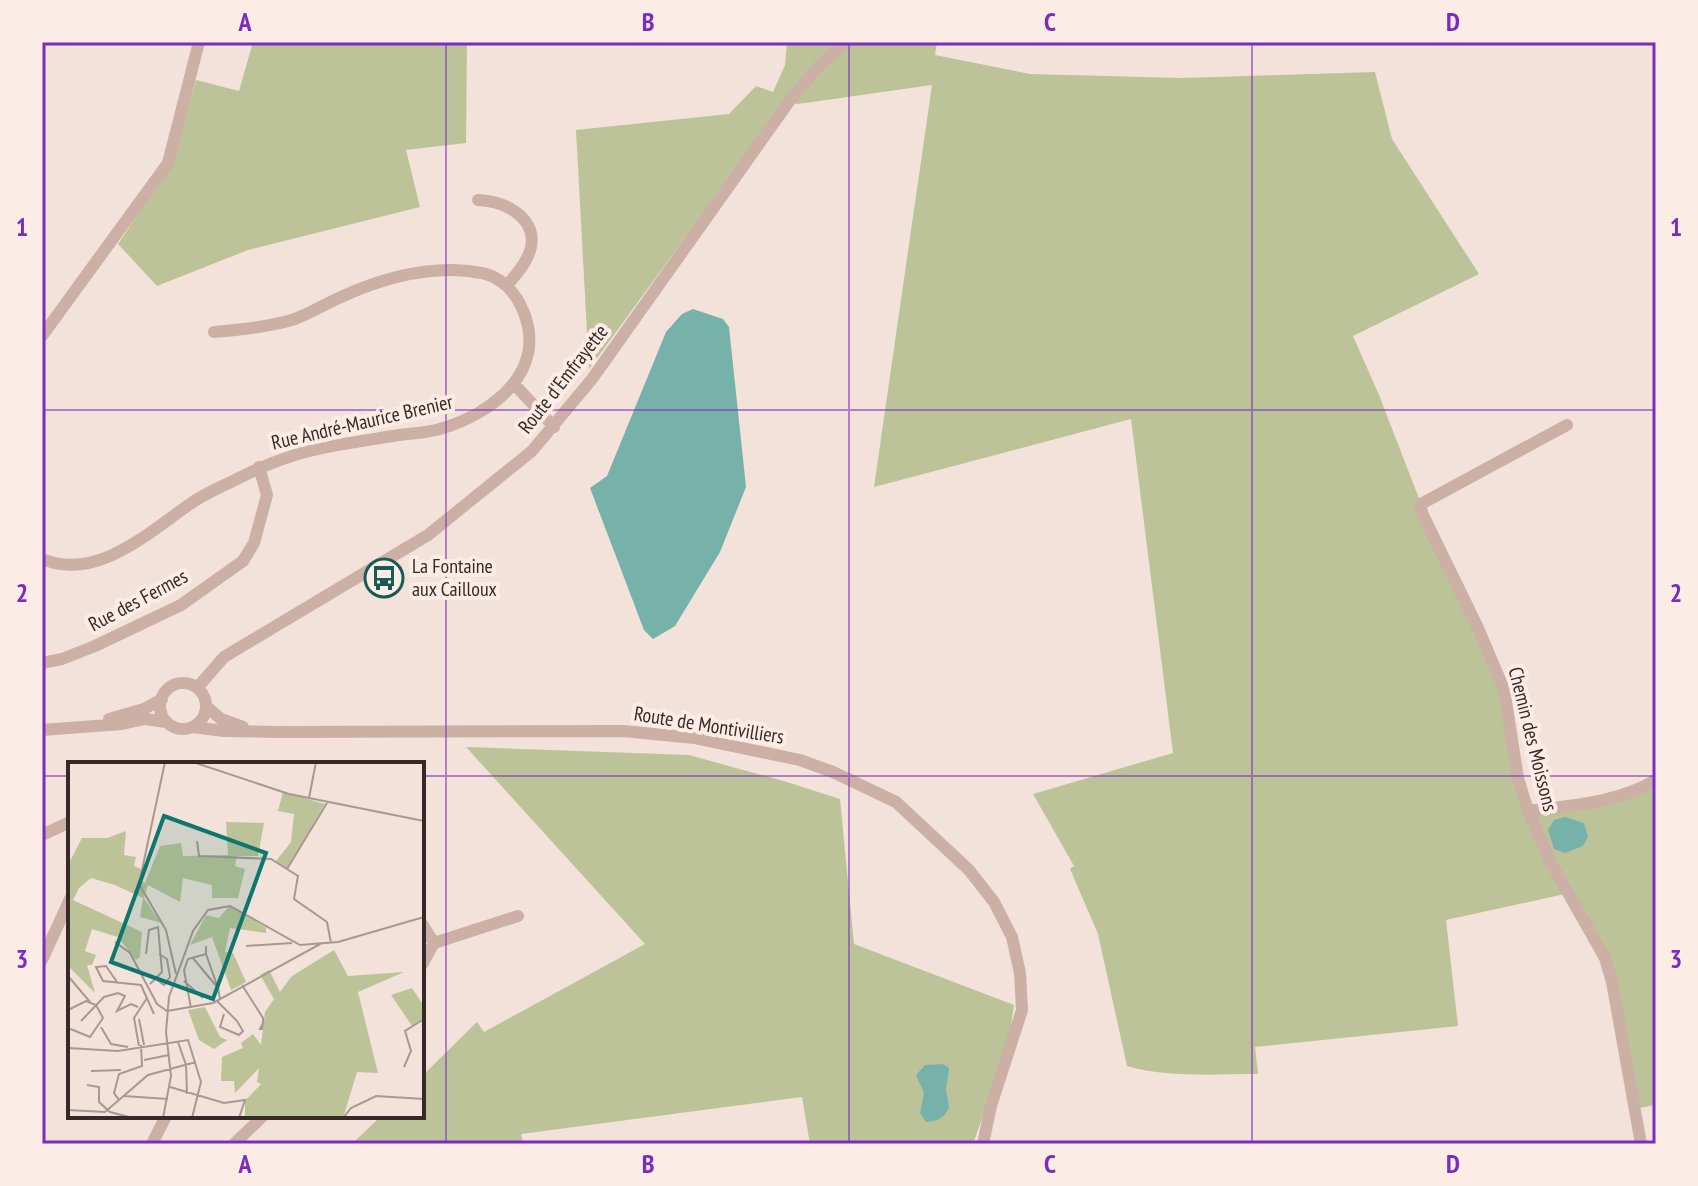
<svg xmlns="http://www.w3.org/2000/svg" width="1698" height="1186" font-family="'PT Sans Narrow',sans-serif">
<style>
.green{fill:#bdc398}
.water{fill:#76b2a9}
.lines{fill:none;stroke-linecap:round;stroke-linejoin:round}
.minor{stroke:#ccafa5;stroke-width:12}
.grid{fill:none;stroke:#7b2cbf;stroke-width:2;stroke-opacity:0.55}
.labels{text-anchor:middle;stroke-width:8;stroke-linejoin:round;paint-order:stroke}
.street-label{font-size:20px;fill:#372927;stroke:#fbede6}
.poi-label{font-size:20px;fill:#372927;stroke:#fbede6;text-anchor:start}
.inset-road{fill:none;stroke:#a89892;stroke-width:2}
.view{fill:#0f766e;fill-opacity:0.15;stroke:#0f766e;stroke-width:4}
.inset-edge{fill:none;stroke:#372927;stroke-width:4}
.neatline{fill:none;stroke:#7b2cbf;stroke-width:3}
.grid-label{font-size:26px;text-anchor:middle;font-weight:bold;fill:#7b2cbf}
</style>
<rect width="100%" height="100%" fill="#f3e2d9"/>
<path class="green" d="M 253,42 L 467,42 L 466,143 L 406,150 L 420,207 L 248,250 L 157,286 L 118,244 L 172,163 L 196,80 L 239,91 Z
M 787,42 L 937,42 L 935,55 L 1030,74 L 1180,78 L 1375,72 L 1392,139 L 1479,274 L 1353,336 L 1379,395 L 1420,501 L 1483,629 L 1521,775 L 1533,806 L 1618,794 L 1656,776 L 1656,1105 L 1639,1108 L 1602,961 L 1565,894 L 1446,920 L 1458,1026 L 1255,1047 L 1258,1074 C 1215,1074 1169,1078 1127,1066 L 1098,934 L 1070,869 L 1074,866 L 1033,794 L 1173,753 L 1131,419 L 874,487 L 932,85 L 798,104 L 785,101 L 589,369 L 576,130 L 729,114 L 756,86 L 773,92 L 785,65 Z
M 466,747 L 689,755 L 787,782 L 840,799 L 854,944 L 1014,1005 L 1008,1044 L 973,1144 L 810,1144 L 802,1097 L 521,1134 L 523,1144 L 352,1144 L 381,1116 L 422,1116 L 422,1076 L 477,1022 L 484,1032 L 645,944 Z"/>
<path class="water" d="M 693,309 L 723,319 L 729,327 L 746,487 L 720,552 L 675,626 L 653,639 L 644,630 L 590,488 L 607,476 L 666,332 L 682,314 Z
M 1565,817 L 1584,823 L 1588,837 L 1583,846 L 1565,853 L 1554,849 L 1548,830 L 1554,820 Z
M 943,1064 L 949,1068 L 946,1090 L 949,1107 C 946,1117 936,1122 926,1122 L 920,1113 L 924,1093 L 916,1075 L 925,1065 Z"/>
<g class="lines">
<path class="minor" d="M 478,200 C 510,201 546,224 526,260 C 521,270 514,277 507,285
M 42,336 L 168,163 L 199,42
M 515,385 L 554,427
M 1567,425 L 1421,504 L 1422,513 L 1478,628 L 1504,689 L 1518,778 L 1528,811 L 1551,863 L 1605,958 L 1612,982 L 1641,1144
M 42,559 C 98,582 150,531 193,502 C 205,494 218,488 231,482 C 256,469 281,458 309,451 C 339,444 369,440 399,435 C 412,433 427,433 440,429 C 492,414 547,372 524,313 C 517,294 502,277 482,273 C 434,264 385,277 341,297 C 325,304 309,314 292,320 C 267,327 241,330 214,332
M 42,663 L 62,659 L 95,646 L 181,605 L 243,561 L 254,543 L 267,495 L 259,467
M160 706a23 23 0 1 1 46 0a23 23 0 1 1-46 0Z
M 197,688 L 224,657 L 428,535 L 532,451 L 592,379 L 788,103 L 817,68 L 845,42
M 206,706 L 221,719 L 243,727
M 109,719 L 144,709 L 162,699
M 193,727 L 224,731 L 276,732 L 623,731 L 694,738 L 800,760 L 833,772 L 896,802 L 969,870 L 994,902 L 1012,937 L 1020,973 L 1022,1010 L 991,1106 L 983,1144
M 42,730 L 122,724 L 145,719 L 166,722
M 1528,811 C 1573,805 1617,803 1656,780
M 42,835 L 70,822
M 422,924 L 434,943 L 518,916
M 42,960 L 70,899
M 422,965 L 434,943
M 152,1144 L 166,1116
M 234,1144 L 263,1116"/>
</g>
<path class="grid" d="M 446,42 L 446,1144M 849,42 L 849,1144M 1252,42 L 1252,1144M 42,410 L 1656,410M 42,776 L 70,776M 422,776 L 1656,776"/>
<defs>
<symbol id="bus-ring" viewBox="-11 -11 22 22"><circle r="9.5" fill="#fbede6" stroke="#195b53" stroke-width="1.5"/><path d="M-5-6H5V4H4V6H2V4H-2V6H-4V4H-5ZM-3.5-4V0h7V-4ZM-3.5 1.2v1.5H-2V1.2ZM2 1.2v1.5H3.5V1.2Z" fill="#195b53"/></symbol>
</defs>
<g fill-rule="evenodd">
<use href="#bus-ring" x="362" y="556" width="44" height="44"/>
</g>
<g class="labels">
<g class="street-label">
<text transform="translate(563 379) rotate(-52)" y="7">Route d'Emfrayette</text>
<text transform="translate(362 422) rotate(-13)" y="7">Rue André-Maurice Brenier</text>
<text transform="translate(138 600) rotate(-28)" y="7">Rue des Fermes</text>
<text transform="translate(709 725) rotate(9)" y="7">Route de Montivilliers</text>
<text transform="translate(1533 739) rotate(76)" y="7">Chemin des Moissons</text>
</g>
<g class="poi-label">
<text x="412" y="573">La Fontaine<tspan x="412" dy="23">aux Cailloux</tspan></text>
</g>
</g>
<g transform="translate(68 762)">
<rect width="356" height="356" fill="#f3e2d9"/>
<path d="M 215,30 L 257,42 L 219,107 L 208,99 L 223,80 L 226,52 L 210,49 ZM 158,60 L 196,61 L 190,94 L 169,94 L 167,104 L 177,107 L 170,136 L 144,136 L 144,123 L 115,116 L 112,140 L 80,123 L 76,136 L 93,161 L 72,155 L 75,136 L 47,123 L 23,116 L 11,126 L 5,138 L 74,170 L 72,195 L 68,198 L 50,175 L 24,167 L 17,189 L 28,193 L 24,203 L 19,203 L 27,231 L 0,204 L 0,103 L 14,76 L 39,76 L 58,69 L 56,93 L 68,95 L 66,104 L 75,108 L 72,118 L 77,121 L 92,84 L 113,81 L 115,94 L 160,93 ZM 161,144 L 198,166 L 198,171 L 162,166 L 157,190 L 165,191 L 178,220 L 163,228 L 144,175 L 122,183 L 138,153 L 151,156 ZM 266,188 L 280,214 L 336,210 L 290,230 L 310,311 L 289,310 L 275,356 L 177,356 L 177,339 L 193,322 L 189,320 L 191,306 L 167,331 L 166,319 L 153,319 L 154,295 L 175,286 L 173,281 L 185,272 L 193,283 L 197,250 L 206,237 L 192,213 L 201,208 L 212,230 L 224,214 ZM 344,226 L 356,244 L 356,256 L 344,264 L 323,233 ZM 137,245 L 152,275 L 159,278 L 146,287 L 131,278 L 120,248 Z" fill="#bdc398"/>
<path class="inset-road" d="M 97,0 L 71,122 L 98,168 L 108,212M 125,0 L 221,32 L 356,59M 241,36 L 248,0M 129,79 L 131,94 L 203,97 L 230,114 L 226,137 L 259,160 L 263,181M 219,107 L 259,41M 47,180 L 62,191 L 89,242 L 99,249M 178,184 L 224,181M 78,192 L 81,168 L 90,165 L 94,210 L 82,222M 138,192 L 150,226M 124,195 L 150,226 L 152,237M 0,214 L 22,240M 88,217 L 96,223 L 102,215 L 99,197 L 91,192M 116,219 L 135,236M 49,220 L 38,204 L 28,205 L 35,219 L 73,223 L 86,252M 174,223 L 195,256 L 195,261 L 194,267 L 192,267 L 195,261M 149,239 L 169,259 L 175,269 L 171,273 L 152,265 L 156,252M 123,246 L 116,208 L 120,197 L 138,192 L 138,184M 0,248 L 18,239 L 28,243 L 35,256 L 22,275 L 0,266M 99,249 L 145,241 L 254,181M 18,254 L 13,259 L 36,235 L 50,231 L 57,234 L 49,249 L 63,242 L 70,245M 71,257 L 76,283M 33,265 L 43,282 L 60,285M 110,280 L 118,303 L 119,332M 71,284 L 66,256 L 79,236M 0,286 L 50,289 L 120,278 L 133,320 L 124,356M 76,298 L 101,293M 336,305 L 343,289 L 337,269 L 356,257M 23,309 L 53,308M 19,323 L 31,325 L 31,340 L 42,350 L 65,356M 102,325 L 156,341 L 177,338 L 171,356M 56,334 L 100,337M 51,338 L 46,331 L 51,312 L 74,304 L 73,283M 0,348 L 37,350 L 80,313 L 128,300M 95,356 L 103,314 L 98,270 L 101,235 L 125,169 L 140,148 L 162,144 L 232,183 L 270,180 L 356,155M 275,356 L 283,346 L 308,334 L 356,337"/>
<path class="view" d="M 96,54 L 198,91 L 145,237 L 43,200 Z"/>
<rect width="356" height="356" class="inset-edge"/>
</g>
<rect width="1698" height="1186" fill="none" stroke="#fbede6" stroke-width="88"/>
<rect x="44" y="44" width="1610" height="1098" class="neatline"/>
<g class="grid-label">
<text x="245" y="31">A</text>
<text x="648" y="31">B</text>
<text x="1050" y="31">C</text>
<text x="1453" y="31">D</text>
<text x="22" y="236">1</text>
<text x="1676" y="236">1</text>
<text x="22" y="602">2</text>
<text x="1676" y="602">2</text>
<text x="22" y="968">3</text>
<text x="1676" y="968">3</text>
<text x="245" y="1173">A</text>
<text x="648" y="1173">B</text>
<text x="1050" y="1173">C</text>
<text x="1453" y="1173">D</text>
</g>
</svg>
